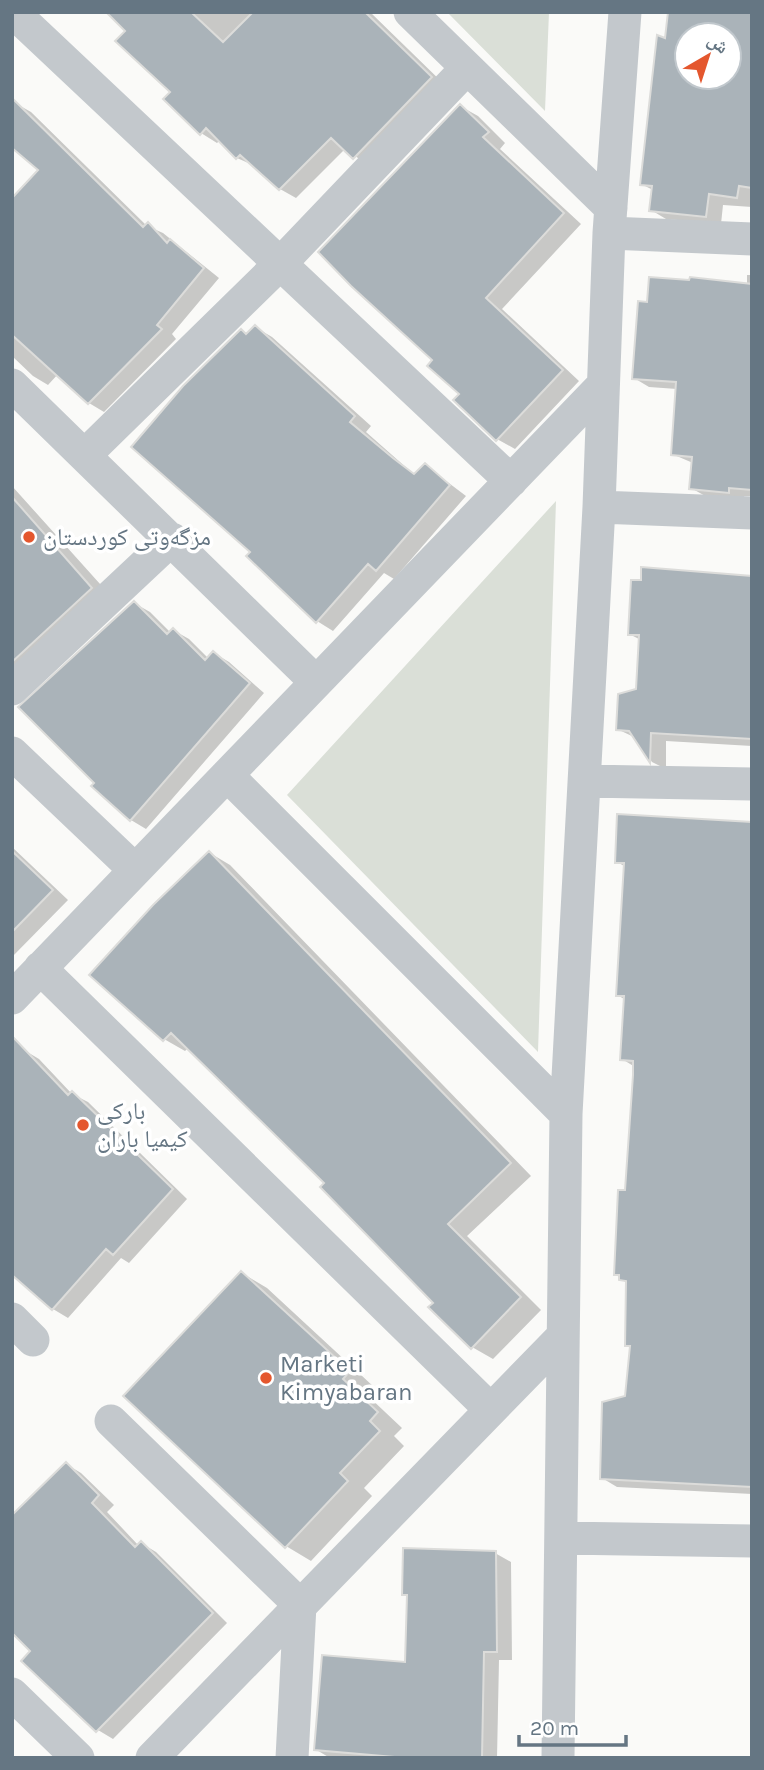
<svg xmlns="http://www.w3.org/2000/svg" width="764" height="1770" font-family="Karla,'Noto Naskh Arabic',sans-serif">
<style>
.green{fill:#dadfd7}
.shadow{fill:#0003;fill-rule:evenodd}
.building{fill:#aab3b9;stroke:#dcdcda;stroke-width:2;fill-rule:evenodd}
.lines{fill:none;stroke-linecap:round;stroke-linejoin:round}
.street{stroke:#c3c8cc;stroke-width:33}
.poi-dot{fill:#e4572e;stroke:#fff;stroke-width:2.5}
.labels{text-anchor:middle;stroke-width:7;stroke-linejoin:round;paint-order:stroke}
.poi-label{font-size:24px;fill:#657683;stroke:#fff;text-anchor:start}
</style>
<rect width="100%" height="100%" fill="#fafaf8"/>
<path class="green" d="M 447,12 L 549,12 L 545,111 Z
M 556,501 L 538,1052 L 287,795 Z"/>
<path class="shadow" d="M 123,12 L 370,12 L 447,87 L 371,167 L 345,149 L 296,198 L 280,189 L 255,166 L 237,158 L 220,140 L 217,143 L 201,133 L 128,31 Z
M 752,12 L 752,207 L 723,205 L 721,224 L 666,219 L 651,210 L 653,190 L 641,184 L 666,41 ZM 687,35 L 729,35 L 729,77 L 687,77 Z
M 15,103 L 31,112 L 147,226 L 163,233 L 219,278 L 172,334 L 176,339 L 104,412 L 89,403 L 59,373 L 48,385 L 33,376 L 12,356 L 12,326 L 40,170 Z
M 460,106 L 478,116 L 505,143 L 500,149 L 581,224 L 502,309 L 579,381 L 515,449 L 497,439 L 435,360 Z
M 747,275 L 752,275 L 752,496 L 744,496 L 744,500 L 707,497 L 691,488 L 693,463 L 672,454 L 677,389 L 649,387 L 634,378 L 649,304 L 747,285 Z
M 255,327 L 272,337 L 371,426 L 366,432 L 409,470 L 416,475 L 425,465 L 466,496 L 394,579 L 384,573 L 333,631 L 317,621 L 283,592 L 286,589 L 252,551 L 247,335 Z
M 12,486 L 118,604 L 12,689 Z
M 752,578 L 752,746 L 666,741 L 666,769 L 652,762 L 636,738 L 617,729 L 638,691 L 641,640 L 629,634 Z
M 134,603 L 150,612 L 171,633 L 173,630 L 189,639 L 209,659 L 214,653 L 229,662 L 264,693 L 146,829 L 131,820 L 96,783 Z
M 752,824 L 752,1494 L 617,1487 L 602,1478 L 627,1398 L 632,1348 L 627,1345 L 628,1284 L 615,1274 L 626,1192 L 635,1067 L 622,1059 L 626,1000 L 617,995 L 626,867 L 617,862 Z
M 12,847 L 68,900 L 12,957 Z
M 210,853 L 230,865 L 531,1176 L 467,1236 L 541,1310 L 493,1359 L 472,1347 L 327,1183 L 188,1048 L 185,1051 L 164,1039 Z
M 24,1050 L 39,1059 L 72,1094 L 88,1102 L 187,1199 L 129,1263 L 121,1258 L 68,1318 L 53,1309 L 12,1272 Z
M 242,1273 L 267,1288 L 374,1387 L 367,1395 L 402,1428 L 394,1436 L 404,1446 L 364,1488 L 372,1496 L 311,1561 L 286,1546 Z
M 66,1464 L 81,1473 L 114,1505 L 107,1512 L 139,1546 L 141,1543 L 156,1552 L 227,1623 L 113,1739 L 98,1730 L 23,1661 L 33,1651 Z
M 495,1553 L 511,1562 L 512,1660 L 499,1660 L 497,1758 L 330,1758 L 315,1749 L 407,1664 L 408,1597 L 403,1594 Z"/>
<path class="building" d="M 106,12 L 191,12 L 223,42 L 253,12 L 365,12 L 432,77 L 353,159 L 331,138 L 279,190 L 240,155 L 236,159 L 206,128 L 200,135 L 163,99 L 170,92 L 115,41 L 125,31 Z
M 668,12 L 752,12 L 752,188 L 739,186 L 737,198 L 709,194 L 706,217 L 649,211 L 652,186 L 640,185 L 657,35 L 665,38 ZM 687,35 L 729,35 L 729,77 L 687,77 Z
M 12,98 L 143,227 L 148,222 L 167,243 L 170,239 L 204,268 L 157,325 L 162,329 L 88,404 L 12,335 L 12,198 L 38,170 L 12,148 Z
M 460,104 L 489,132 L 483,137 L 564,213 L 486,298 L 563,370 L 496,441 L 453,400 L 459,394 L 427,366 L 432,360 L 351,286 L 318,252 Z
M 649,277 L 689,280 L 690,277 L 752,284 L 752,490 L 729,488 L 729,493 L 689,489 L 692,457 L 671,455 L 676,382 L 632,379 L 638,301 L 647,302 Z
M 255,325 L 355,416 L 350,422 L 393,458 L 414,474 L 425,463 L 450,485 L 376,571 L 368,564 L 316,623 L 246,556 L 250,552 L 131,447 L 183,386 L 241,329 L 246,334 Z
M 12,497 L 92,588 L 12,662 Z
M 641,567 L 752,576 L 752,739 L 651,733 L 650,763 L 629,731 L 616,730 L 618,694 L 636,689 L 639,635 L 628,635 L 631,580 L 641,580 Z
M 134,601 L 167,634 L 173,628 L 205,660 L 213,651 L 250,683 L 130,821 L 91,786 L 94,783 L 18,707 Z
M 617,814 L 752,822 L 752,1487 L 600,1479 L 602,1402 L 625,1396 L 630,1346 L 625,1346 L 626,1281 L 619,1280 L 619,1275 L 614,1275 L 618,1190 L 625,1190 L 633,1075 L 633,1061 L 620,1060 L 624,996 L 616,996 L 624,863 L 615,863 Z
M 12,851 L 53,890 L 12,932 Z
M 209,851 L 511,1163 L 448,1224 L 521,1297 L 471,1349 L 428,1307 L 433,1303 L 320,1187 L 324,1183 L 171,1033 L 163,1041 L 89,975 L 153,905 Z
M 12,1036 L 68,1095 L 72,1091 L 173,1189 L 113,1255 L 106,1249 L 52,1310 L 12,1275 Z
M 241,1271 L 350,1371 L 343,1379 L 378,1412 L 370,1421 L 380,1431 L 340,1473 L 348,1481 L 285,1548 L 123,1396 Z
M 66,1462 L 99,1495 L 92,1503 L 135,1547 L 141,1541 L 213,1613 L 96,1732 L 21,1661 L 30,1651 L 12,1633 L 12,1515 Z
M 403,1548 L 496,1551 L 497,1652 L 484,1652 L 482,1758 L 406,1758 L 314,1750 L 322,1655 L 405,1662 L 407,1595 L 402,1595 Z"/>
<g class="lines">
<path class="street" d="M 13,12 L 511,481
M 410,12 L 611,208
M 609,233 L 752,239
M 12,385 L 316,682
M 85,455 L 280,264 L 467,68
M 599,507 L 752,513
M 12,689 L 172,539
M 12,753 L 135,870
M 227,775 L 566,1114
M 585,781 L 752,784
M 40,968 L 491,1410
M 12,998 L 603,385
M 12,1319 L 33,1340
M 111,1421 L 300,1605 L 292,1758
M 561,1538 L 752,1541
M 12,1694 L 78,1758
M 152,1758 L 563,1336
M 558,1758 L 566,1114 L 599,507 L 609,233 L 625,12"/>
</g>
<g class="poi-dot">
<circle cx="29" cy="537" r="7"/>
<circle cx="83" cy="1125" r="7"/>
<circle cx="266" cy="1378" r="7"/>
</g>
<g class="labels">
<g class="poi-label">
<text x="43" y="545">مزگەوتی کوردستان</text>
<text x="97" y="1119">باركى<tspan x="97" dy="28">كيميا باران</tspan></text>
<text x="280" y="1372">Marketi<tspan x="280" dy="28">Kimyabaran</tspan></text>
</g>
</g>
<rect width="764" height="1770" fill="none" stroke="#657683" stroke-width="28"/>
<g transform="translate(708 56) rotate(39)"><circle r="33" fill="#ffffff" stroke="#c1c8cd" stroke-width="2"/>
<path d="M0-5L12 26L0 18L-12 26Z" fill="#e4572e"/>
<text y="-10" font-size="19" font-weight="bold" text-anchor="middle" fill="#657683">ش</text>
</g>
<path d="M519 1735v10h107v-10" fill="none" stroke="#657683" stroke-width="3.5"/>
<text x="530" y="1735" font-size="21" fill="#657683" stroke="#ffffff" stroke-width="5" paint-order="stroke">20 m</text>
</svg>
